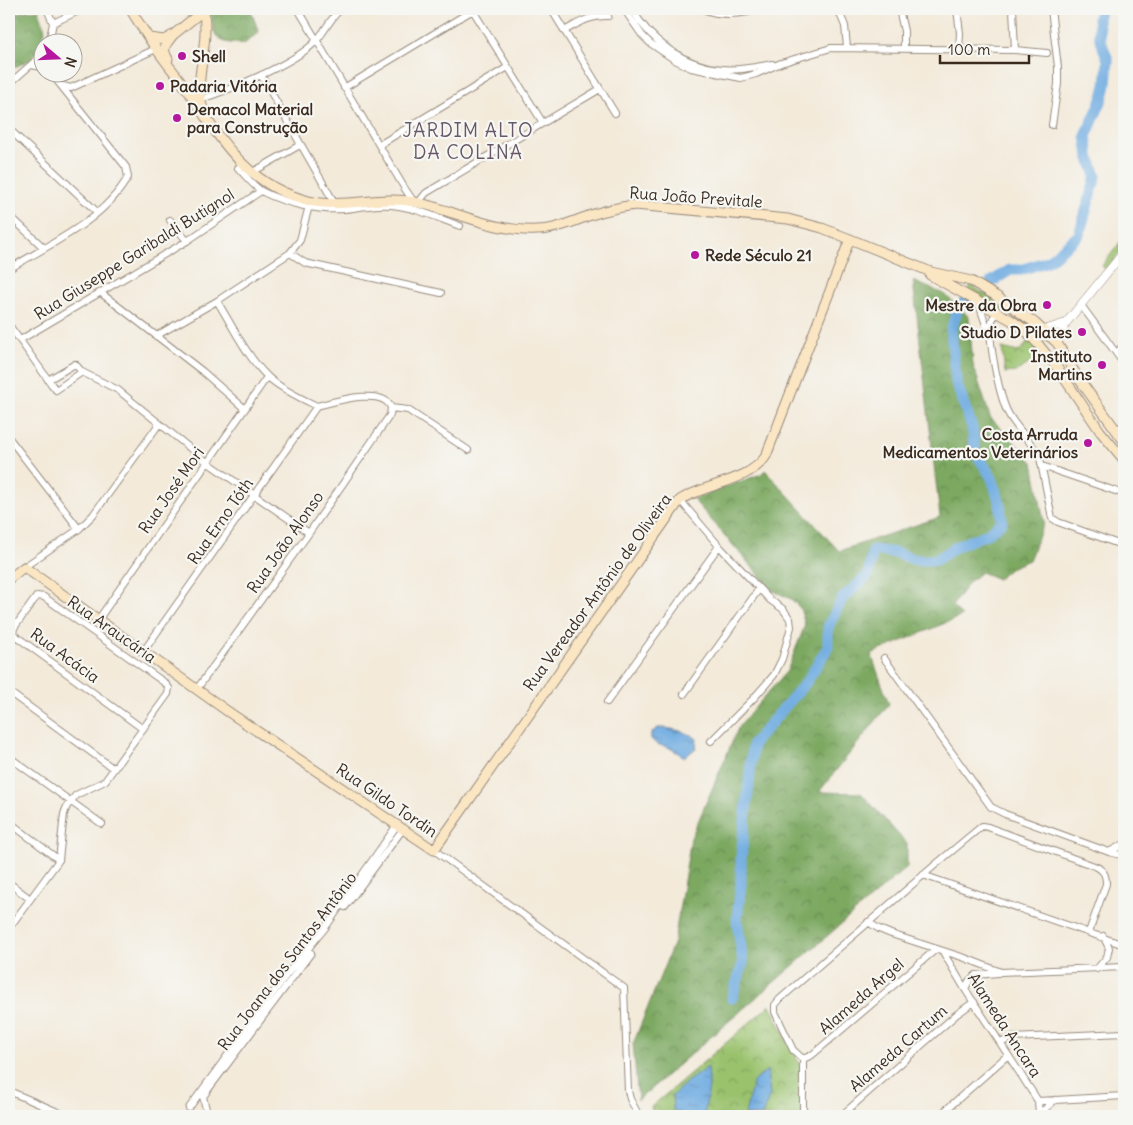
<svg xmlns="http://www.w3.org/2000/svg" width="1133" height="1125" font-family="Delius,sans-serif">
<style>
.grass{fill:url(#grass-tufts);stroke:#6a7646}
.forest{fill:url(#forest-crowns);stroke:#5b693f}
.park{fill:url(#park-crowns);stroke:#6a7646}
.water{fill:url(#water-ripples);stroke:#566b80}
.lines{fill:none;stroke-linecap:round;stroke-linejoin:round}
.river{stroke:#70ace1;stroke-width:11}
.minor-casing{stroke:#978a7c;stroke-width:8}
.tertiary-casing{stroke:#978a7c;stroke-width:9}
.secondary-casing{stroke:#978a7c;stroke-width:11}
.minor{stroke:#fff;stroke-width:6}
.tertiary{stroke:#fff;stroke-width:8}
.secondary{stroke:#fbe6c4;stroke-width:9}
.poi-dot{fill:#b5179e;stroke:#f6f6f2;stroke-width:2}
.labels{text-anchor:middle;stroke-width:4.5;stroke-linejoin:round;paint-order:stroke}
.poi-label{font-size:16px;font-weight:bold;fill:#3b2a1e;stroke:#f6f6f2;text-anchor:start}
.street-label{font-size:16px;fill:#3b2a1e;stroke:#f6f6f2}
.quarter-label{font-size:19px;letter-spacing:1px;fill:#695968;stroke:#f6f6f2}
</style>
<defs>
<pattern id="grass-tufts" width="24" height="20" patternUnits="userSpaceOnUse" patternTransform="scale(1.25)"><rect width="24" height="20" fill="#9ac26d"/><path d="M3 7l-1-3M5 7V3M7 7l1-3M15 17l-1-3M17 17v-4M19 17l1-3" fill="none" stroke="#7f9e59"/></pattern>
<pattern id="forest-crowns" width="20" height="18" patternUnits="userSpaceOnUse" patternTransform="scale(1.25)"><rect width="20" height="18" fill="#7ba860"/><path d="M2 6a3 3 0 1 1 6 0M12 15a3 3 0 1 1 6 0" fill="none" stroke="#66894f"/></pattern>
<pattern id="park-crowns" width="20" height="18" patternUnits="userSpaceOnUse" patternTransform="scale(1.25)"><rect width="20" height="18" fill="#9ac26d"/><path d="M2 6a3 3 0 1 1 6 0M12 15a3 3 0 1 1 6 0" fill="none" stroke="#7f9e59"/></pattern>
<pattern id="water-ripples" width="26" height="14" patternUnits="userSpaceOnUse" patternTransform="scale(1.25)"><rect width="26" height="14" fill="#70ace1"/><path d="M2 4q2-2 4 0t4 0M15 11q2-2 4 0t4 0" fill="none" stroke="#5d8cb6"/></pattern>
</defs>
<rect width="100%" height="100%" fill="#f6f6f2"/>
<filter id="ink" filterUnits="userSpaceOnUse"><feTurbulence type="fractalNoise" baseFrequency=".02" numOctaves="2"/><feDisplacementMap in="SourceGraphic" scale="10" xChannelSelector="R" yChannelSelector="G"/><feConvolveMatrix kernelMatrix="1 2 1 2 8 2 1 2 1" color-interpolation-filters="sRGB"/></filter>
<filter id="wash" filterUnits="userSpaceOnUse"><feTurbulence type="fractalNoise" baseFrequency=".0096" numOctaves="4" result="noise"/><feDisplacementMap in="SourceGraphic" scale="20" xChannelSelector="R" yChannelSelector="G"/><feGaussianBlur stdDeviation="1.12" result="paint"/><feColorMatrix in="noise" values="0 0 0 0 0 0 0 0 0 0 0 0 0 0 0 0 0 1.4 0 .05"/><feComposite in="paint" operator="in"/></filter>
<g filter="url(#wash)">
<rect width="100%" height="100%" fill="#f3eada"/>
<path class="grass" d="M 970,285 L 1012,310 L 1049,339 L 1046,342 L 1021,320 L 968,291 Z"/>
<path class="forest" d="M 210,9 L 250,9 L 259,32 L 244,44 C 213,43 215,38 210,9 Z
M 39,10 L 45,30 L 37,53 L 30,60 L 11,69 L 9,74 L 9,15 L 26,11 Z
M 913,281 L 946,295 L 969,317 L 973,365 L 990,417 L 1033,462 L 1044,523 L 1029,560 L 1012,567 L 998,579 L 981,572 L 969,582 L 952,606 L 962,616 L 871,654 L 889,704 L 819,792 L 861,793 L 907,844 L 907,867 L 638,1100 L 633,1044 L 674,942 L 691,838 L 739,726 L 787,671 L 805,625 L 800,608 L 791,599 L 772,590 L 693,499 L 761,474 L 765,470 L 839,551 L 940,517 Z"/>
<path class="park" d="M 1121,241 L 1124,243 L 1124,247 L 1106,270 L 1102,266 Z
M 1029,339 L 1044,354 L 1016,372 L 1005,373 L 1002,348 L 1018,352 L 1025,346 Z
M 770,1005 L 800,1065 L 801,1116 L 654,1116 L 651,1107 Z"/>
<path class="water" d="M 658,728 C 670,728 688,731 697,739 L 696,748 L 685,757 L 668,747 L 656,744 L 651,739 L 651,733 Z
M 708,1067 L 709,1087 L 704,1116 L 687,1116 L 673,1110 L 672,1096 L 688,1081 Z
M 767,1070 L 770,1095 L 762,1116 L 749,1116 L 745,1114 L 753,1082 Z"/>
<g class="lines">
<path class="river" d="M 991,282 L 1010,270 L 1021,270 L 1048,261 L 1079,235 L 1096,176 L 1089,156 L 1086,136 L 1103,97 L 1106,85 L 1108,60 L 1100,39 L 1098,18 L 1101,9
M 732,998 L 743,963 L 737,919 L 741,884 L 741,859 L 753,744 L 807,681 L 828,647 L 828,627 L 842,599 L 868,575 L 873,550 L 896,553 L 916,560 L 936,560 L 959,545 L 987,534 L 1002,522 L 1000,504 L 992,478 L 975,452 L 972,427 L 956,382 L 951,330 L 958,308 L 964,302"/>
</g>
</g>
<g filter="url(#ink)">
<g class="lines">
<defs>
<path id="minor" d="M 47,9 L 53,23 L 49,42
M 298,9 L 405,189 L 414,202
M 472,9 L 543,123
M 551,9 L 615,113
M 624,9 L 642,35 L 650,43 L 675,60 L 691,68 L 741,78 L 756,74 L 781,63 L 831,48 L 1015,50 L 1047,53
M 632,9 C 650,41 684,66 722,69 C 738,71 756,67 772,64
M 703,9 C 722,17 741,14 761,9
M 838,9 L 845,26 L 847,47
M 899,9 L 904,31 L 904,48
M 957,9 L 960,33 L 959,50
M 1013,9 L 1015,50
M 1051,9 L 1058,67 L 1058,84 L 1052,125
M 53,23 L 83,9
M 564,31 C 579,23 590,15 608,16
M 31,65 L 42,67
M 261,75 L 335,204
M 9,84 L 42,55
M 63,86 L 71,88 L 158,48
M 344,88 L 473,10
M 198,100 C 227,91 294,64 315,42 C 325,32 330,18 341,9
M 9,129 L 97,212
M 379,145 L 508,67
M 238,168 C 245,175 254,187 263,192 C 287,204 318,211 345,209 C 360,208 375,203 391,205 C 415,207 438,218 460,226
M 251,173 L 300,145
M 418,203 L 426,193 L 600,89
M 9,215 L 44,248
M 170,220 L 187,241
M 290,253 L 305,263 L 441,293
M 9,269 C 50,244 104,220 128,177 L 126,167 L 50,72
M 101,293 L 202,371 L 245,409
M 217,301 C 232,325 247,357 267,376 C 279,388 302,399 317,406 C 333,402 384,386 391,408
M 978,301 L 989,334
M 1081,305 L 1124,364
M 1000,313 C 996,315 993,316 992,321 C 986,336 1000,396 1007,411 C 1015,428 1032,441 1040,458 L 1052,518 L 1058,522 L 1124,546
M 9,325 L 52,385 L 56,390 L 82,372 L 75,364 L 48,380
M 156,336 L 217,301 L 290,253 L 300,240 L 309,206
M 20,340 L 187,241 L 261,191
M 1117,353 L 1124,344
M 82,372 L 118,390 L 207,462 L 309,533
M 391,408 L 408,410 L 468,450
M 1116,431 L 1124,424
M 9,438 L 79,529
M 1042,466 L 1124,494
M 680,500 L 719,546 L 770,600 L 783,609 L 790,619 L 791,627 L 782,659 L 774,675 L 753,699 L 711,741
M 24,567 L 79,529 L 93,515 L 159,424
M 98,620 L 267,377
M 143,652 L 317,406
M 884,658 L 991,807 L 1005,814 L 1109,852 L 1124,856
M 197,689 L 309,533 L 390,415 L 391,408
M 9,692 L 114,769
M 684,694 L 759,589
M 607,702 L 719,546
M 9,757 L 102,824
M 9,822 L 59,860
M 434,850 L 624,988 L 628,1091 L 630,1099 L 639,1116
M 1109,852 L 1124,844
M 923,875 L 1124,945
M 9,883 L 30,899
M 345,907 L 403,829
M 868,922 L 879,929 L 891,934 L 965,958 L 1001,972 L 1124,967
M 9,928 L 59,860 L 64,814 L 67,806 L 76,795 L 105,781 L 168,694 L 169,688 L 165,683 L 44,597 L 37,596 L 14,628 L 13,634 L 143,729
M 943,952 L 965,989 L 1038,1101 L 1039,1114
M 1097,969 L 1107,957 L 1109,948 L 1103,936
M 965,989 L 969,981 L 976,975 L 998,973
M 1000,1043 L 1012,1038 L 1124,1033
M 803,1059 L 793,1050 L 775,1012 L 775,1005 L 780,999 L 935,865 L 982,826 L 988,827 L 1097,867 C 1104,871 1106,875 1106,884 L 1089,932
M 803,1059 L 812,1055 L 935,950
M 9,1091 L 67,1116
M 1038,1101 L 1124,1096
M 189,1108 L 287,974 L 325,928 L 397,825
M 207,1113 L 203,1097 L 207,1091 L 311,953
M 803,1116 L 803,1059
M 841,1116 L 957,1014 L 974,1002
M 939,1116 L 1008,1055
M 1037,1116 L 1055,1100"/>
<path id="tertiary" d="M 1044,330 L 1066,323
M 1057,343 L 1066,323 L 1124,252"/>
<path id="secondary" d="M 130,9 C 138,21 146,35 155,47 C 166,63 178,77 189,92 C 221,141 248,186 309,201 C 344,209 380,195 415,202 C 456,211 494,232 537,230 C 555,230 574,221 591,215 C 606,210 620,207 635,205 L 788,219 L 822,228 L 850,239 L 931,272 L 971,281 L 996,296 L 1035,323 L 1057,343 L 1079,379 L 1124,441
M 204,9 C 205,21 206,33 204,45 C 202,70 195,86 204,112
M 149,38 L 164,40 L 173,35 L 204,10
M 168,59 C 161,49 166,44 173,35
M 930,275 L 1011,320 L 1024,329 L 1038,344 L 1058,369 L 1100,431 L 1124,460
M 9,579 L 24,567 L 230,713 L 434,850 L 680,500 C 706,483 749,482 766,456 L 850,239"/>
</defs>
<use href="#minor" class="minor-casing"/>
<use href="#tertiary" class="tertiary-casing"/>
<use href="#secondary" class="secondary-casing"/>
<use href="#minor" class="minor"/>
<use href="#tertiary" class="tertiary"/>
<use href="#secondary" class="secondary"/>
</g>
</g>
<g class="poi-dot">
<circle cx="182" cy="56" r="5"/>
<circle cx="160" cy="86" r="5"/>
<circle cx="177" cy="118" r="5"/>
<circle cx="695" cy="255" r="5"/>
<circle cx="1047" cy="305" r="5"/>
<circle cx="1082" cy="332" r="5"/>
<circle cx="1102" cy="365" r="5"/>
<circle cx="1088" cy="443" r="5"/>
</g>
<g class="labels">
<g class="poi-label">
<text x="192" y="62">Shell</text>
<text x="170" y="92">Padaria Vitória</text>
<text x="187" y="115">Demacol Material<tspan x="187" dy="18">para Construção</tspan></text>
<text x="705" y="261">Rede Século 21</text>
<text x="1037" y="311" text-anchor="end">Mestre da Obra</text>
<text x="1072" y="338" text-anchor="end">Studio D Pilates</text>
<text x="1092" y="362" text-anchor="end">Instituto<tspan x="1092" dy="18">Martins</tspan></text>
<text x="1078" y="440" text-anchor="end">Costa Arruda<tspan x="1078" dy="18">Medicamentos Veterinários</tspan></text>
</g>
<g class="street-label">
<text transform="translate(696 197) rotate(4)" y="6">Rua João Previtale</text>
<text transform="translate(134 254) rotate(-32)" y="6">Rua Giuseppe Garibaldi Butignol</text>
<text transform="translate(171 490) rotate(-55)" y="6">Rua José Mori</text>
<text transform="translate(220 521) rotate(-55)" y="6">Rua Erno Tóth</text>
<text transform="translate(285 542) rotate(-55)" y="6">Rua João Alonso</text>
<text transform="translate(597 592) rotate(-54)" y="6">Rua Vereador Antônio de Oliveira</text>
<text transform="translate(112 629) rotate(35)" y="6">Rua Araucária</text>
<text transform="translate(65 655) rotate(36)" y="6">Rua Acácia</text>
<text transform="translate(387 800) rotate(34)" y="6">Rua Gildo Tordin</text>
<text transform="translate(287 961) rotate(-53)" y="6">Rua Joana dos Santos Antônio</text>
<text transform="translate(861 996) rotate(-41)" y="6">Alameda Argel</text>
<text transform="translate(1005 1025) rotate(57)" y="6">Alameda Ancara</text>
<text transform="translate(898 1048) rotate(-41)" y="6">Alameda Cartum</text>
</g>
<g class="quarter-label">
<text x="468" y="137">JARDIM ALTO<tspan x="468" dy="22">DA COLINA</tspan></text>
</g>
</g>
<rect width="1133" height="1125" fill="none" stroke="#f6f6f2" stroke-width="30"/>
<g transform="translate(58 58) rotate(109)"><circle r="24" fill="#f6f6f2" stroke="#aba49d"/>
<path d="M0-4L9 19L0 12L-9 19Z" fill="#b5179e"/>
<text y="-8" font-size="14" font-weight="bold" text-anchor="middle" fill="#3b2a1e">N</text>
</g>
<path d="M940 55v8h89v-8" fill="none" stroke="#3b2a1e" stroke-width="2.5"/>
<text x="948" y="55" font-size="15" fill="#3b2a1e" stroke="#f6f6f2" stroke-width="4" paint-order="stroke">100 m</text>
</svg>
